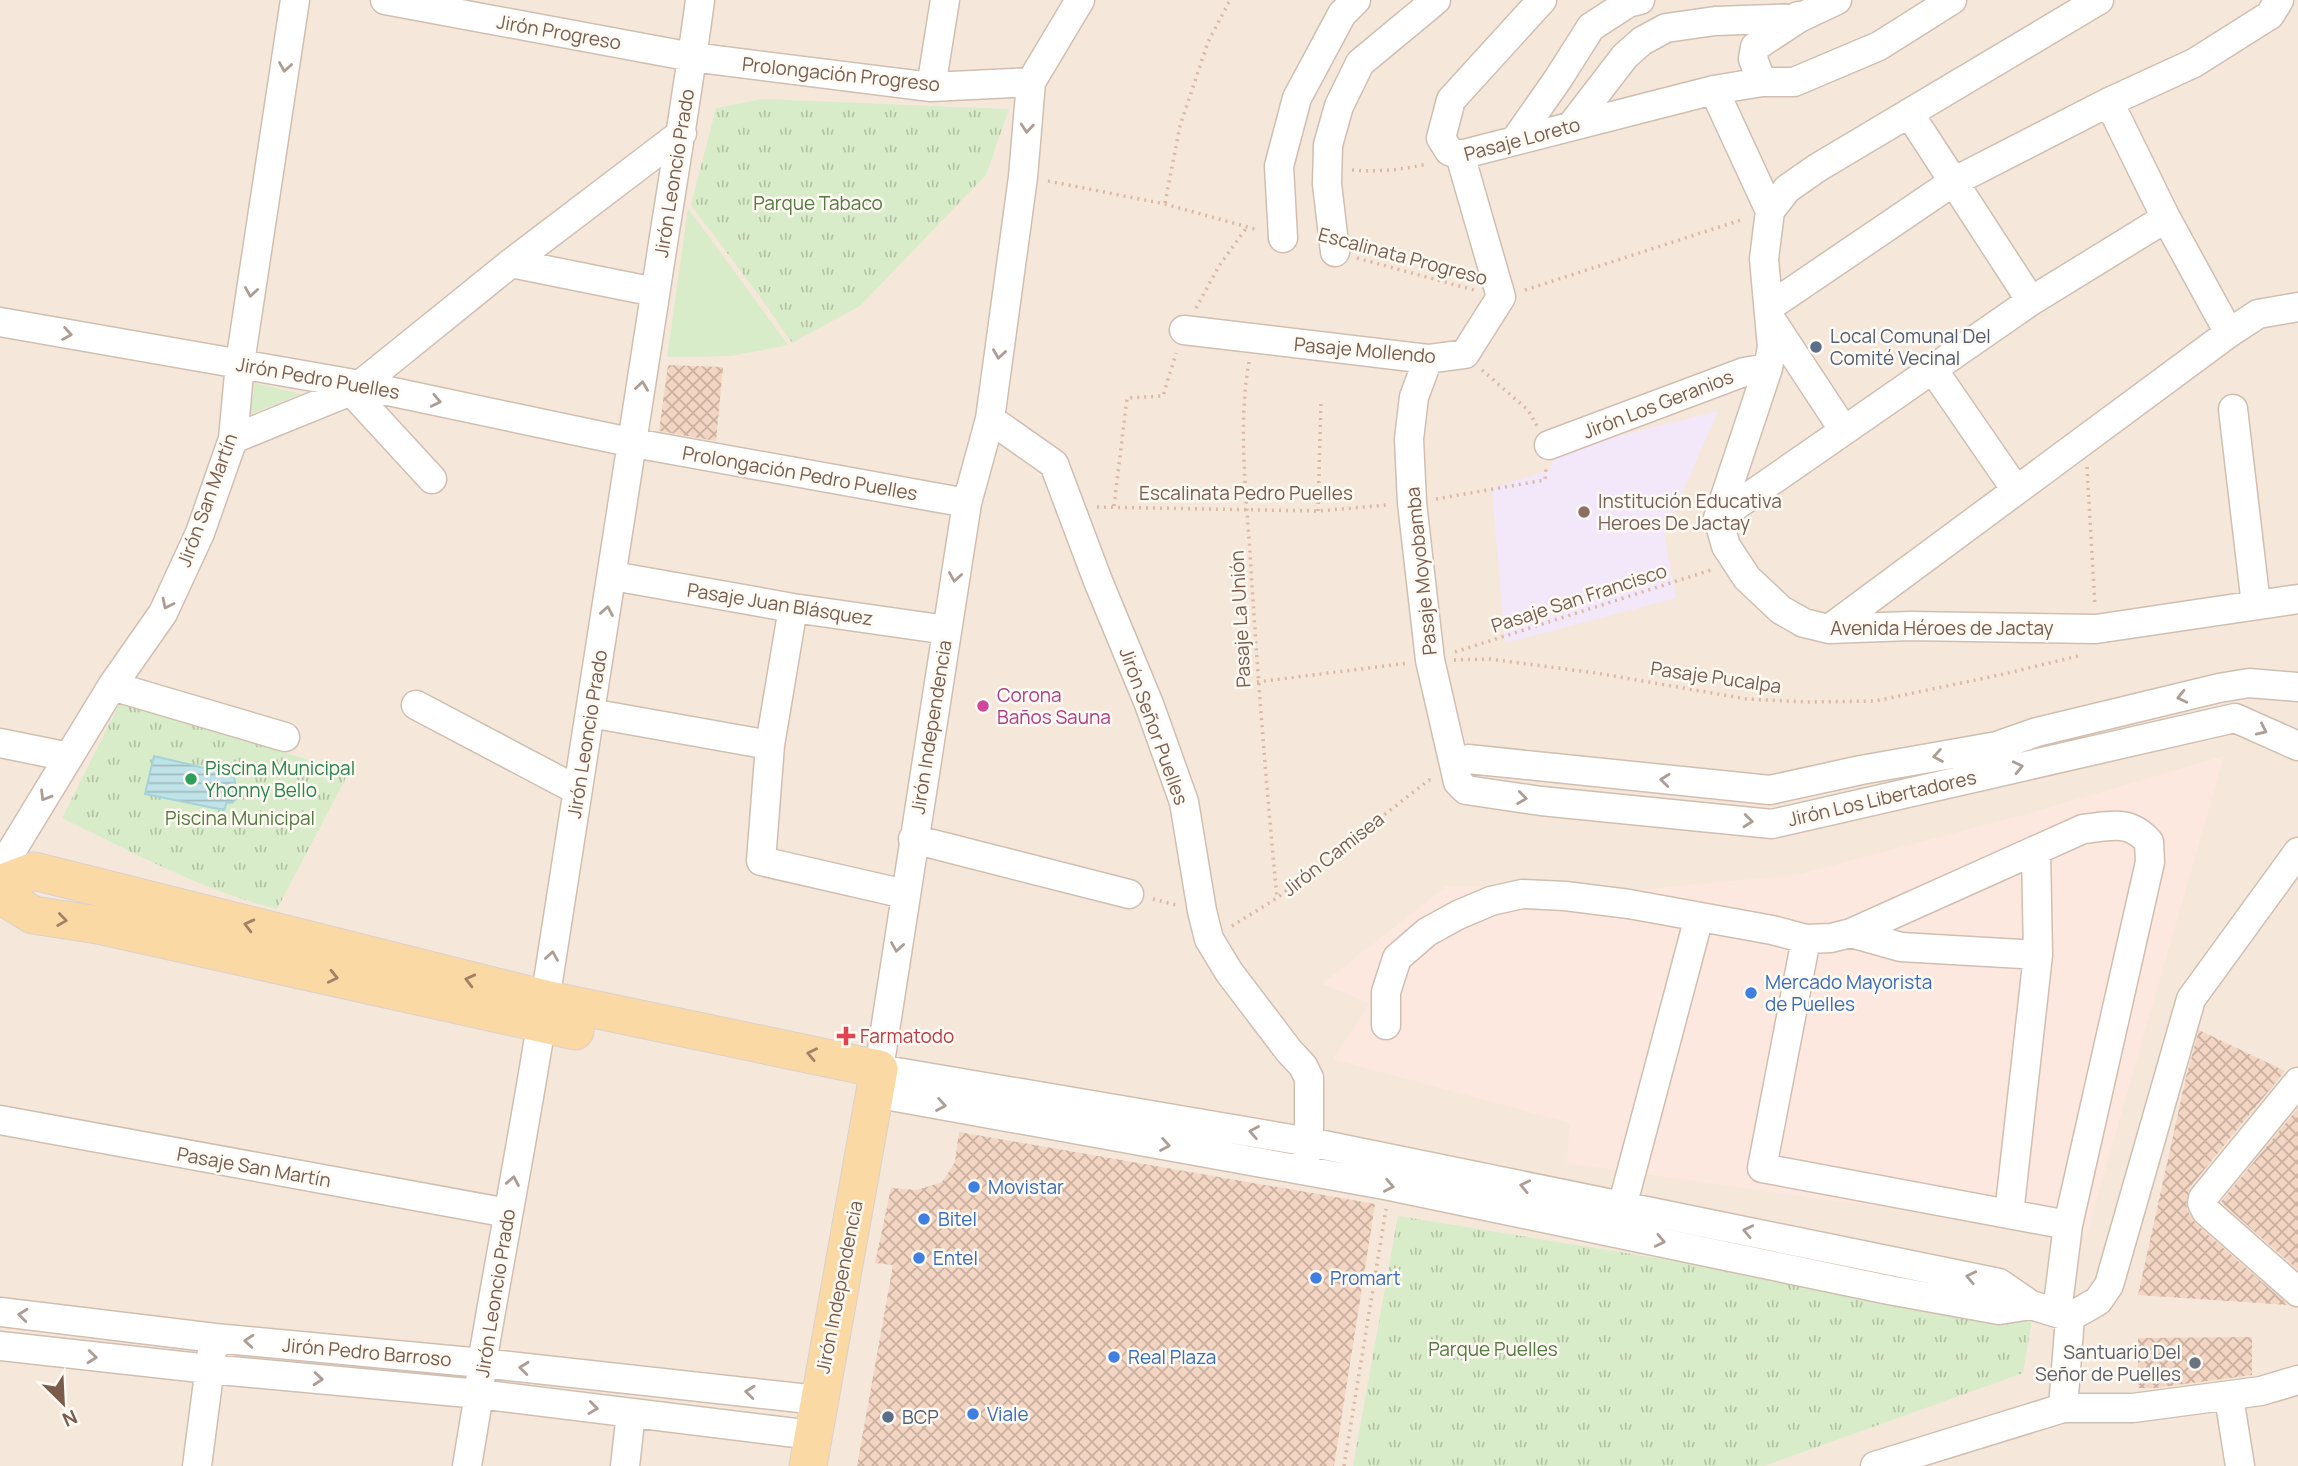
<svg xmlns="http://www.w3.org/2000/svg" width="2298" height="1466" font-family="Manrope,sans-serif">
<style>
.residential{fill:#f5e8da}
.commercial{fill:#fde8e0}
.education{fill:#f3e8fa}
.green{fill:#d8ecc9}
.park{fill:url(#park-tufts)}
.water{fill:url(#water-rules);stroke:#a5d3da;stroke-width:2}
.building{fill:url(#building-cross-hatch)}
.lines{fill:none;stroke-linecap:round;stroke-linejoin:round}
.minor-casing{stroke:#d1beb0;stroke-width:31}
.major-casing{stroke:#dad1cd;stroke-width:39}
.path{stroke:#d9b8a5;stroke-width:3.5;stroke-dasharray:2 5;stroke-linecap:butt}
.minor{stroke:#fff;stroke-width:28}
.major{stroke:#fbd9a5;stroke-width:37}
.oneway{stroke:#af9d94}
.oneway2{stroke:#a18267}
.service-dot{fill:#5c6f8a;stroke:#fffaf3;stroke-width:2.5}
.education-dot{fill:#8d6e63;stroke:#fffaf3;stroke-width:2.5}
.hotel-dot{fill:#d1479c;stroke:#fffaf3;stroke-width:2.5}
.leisure-dot{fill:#2e9e5b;stroke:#fffaf3;stroke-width:2.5}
.shop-dot{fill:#3f7fe0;stroke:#fffaf3;stroke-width:2.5}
.health-dot{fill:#e0444e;stroke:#fffaf3;stroke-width:2.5}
.worship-dot{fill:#6b7280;stroke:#fffaf3;stroke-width:2.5}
.labels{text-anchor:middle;stroke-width:5;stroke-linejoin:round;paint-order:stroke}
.street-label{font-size:19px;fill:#7a5c4d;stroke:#fffaf3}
.park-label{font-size:19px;fill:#537a41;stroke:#fffaf3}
.service-label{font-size:19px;fill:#4e5e75;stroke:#fffaf3;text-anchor:start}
.education-label{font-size:19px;fill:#785e54;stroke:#fffaf3;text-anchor:start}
.hotel-label{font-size:19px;fill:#b23c85;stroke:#fffaf3;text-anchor:start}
.leisure-label{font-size:19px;fill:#27864d;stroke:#fffaf3;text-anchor:start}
.shop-label{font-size:19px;fill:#366cbe;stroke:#fffaf3;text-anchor:start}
.health-label{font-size:19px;fill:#be3a42;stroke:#fffaf3;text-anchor:start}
.worship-label{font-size:19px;fill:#5b616d;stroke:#fffaf3;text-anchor:end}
</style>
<defs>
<pattern id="park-tufts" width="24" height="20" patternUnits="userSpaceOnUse" patternTransform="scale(1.75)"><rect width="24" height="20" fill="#d8ecc9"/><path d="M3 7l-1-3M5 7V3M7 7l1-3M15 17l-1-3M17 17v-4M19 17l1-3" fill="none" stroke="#b4c2a5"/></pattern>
<pattern id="water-rules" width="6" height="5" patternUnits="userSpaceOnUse" patternTransform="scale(1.75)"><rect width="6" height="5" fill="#bfe3e8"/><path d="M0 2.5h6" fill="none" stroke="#a0bbbe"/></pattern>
<pattern id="building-cross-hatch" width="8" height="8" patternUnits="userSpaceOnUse" patternTransform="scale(1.75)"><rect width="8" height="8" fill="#f3d5c3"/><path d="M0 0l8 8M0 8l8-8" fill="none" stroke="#cab0a1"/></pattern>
</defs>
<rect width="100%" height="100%" fill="#fdf6ec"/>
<path class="residential" d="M 0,0 L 2298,0 L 2298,1466 L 0,1466 Z"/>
<path class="commercial" d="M 2224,756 L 2086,1236 L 1567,1163 L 1570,1123 L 1333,1059 L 1370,1003 L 1322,984 L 1447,886 L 1627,891 L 1797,875 L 2034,812 Z"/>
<path class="education" d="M 1718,411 L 1664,535 L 1676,598 L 1505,643 L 1492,488 L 1550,470 L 1556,452 Z"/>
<path class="green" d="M 688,208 L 788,345 L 731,356 L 667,357 Z
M 255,383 L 301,394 L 250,414 Z"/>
<path class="park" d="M 762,99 L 1009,109 L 986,175 L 860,306 L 792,343 L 758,294 L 691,205 L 716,108 Z
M 120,703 L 349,772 L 277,909 C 201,890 132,852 62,818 Z
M 1398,1216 L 2032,1319 L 2023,1373 L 1764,1466 L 1353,1466 Z"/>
<path class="water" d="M 154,756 L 234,775 L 237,798 L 232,803 L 227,802 L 224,810 L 145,794 Z"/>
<path class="building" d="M 668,365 L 723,367 L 716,441 L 659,431 Z
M 2199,1030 L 2285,1071 L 2190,1187 L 2186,1201 L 2187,1210 L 2195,1223 L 2288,1305 L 2138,1295 L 2186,1077 Z
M 2298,1108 L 2298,1270 L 2221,1202 Z
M 959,1132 L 1375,1204 L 1334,1466 L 857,1466 L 893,1265 L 875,1263 L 891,1188 L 917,1190 L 942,1182 L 955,1162 Z
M 2252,1337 L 2252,1375 L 2155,1388 L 2138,1388 L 2138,1338 Z"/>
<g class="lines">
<defs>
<path id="minor" d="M 385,0 L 692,57 L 931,87 L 1031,82
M 1080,0 L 1031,82 L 1023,177 L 990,419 L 967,503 L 879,1069 L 1309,1142 L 1999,1283 L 2031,1305 L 2070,1317 L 2063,1408
M 2099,0 L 1817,168 L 1787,189 L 1770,211 L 1764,259 L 1772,347 L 1768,368 L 1718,518 L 1726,546 L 1747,578 L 1781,610 L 1804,623 L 1829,629 L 1910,626 L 2096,629 L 2298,599
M 1762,82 L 1753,59 L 1755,47 L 1799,18 L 1798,16
M 931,87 L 945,0
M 1714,90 L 1770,211
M 2109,102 L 2166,218 L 2229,333
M 1909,113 L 2031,301
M 1572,125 L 1625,56 L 1642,41 L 1666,28 L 1715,21 L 1799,18 L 1837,0
M 1516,139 L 1558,79 L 1591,27 L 1628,3 L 1640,0
M 1460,155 L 1714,90 L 1762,82 L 1794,82 L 1879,46 L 1952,0
M 1460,155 L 1449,151 L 1441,138 L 1451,100 L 1542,0
M 1283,238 L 1279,166 L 1297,98 L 1342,14 L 1356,0
M 1335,252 L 1327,184 L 1328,145 L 1339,106 L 1360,63 L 1436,0
M 511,263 L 655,292
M 1769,307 L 1953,182 L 2109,102 L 2194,63 L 2270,15 L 2279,0
M 1770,318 L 1843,429
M 0,322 L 360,385 L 634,443 L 967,503
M 1184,330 L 1428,359 L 1465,354 L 1501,297 L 1460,155
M 1428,359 L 1414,397 L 1409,439 L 1412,503 L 1430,660 L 1458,782 L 1466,790 L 1541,801 L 1772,824 L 2235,718 L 2298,746
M 1932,368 L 2016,490
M 351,391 L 432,479
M 2233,409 L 2256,605
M 990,419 L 1054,464 L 1098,581 L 1149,704 L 1184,802 L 1202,911 L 1209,939 L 1229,972 L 1289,1051 L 1303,1066 L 1309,1078 L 1309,1142 L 1305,1160
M 233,439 L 351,391 L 360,385 L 511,263 L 682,133
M 1549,445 L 1744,372 L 1768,368
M 1718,518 L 2031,301 L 2166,218
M 613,576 L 793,608 L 947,630
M 793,608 L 770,745 L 761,861 L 905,894
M 1829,629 L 2229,333 L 2258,314 L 2298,307
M 112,686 L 285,737
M 416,705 L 577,790
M 590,713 L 770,745
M 0,743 L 69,757
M 1454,763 L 1468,759 L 1770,790 L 1861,770 L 1997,746 L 2037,732 L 2219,688 L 2249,683 L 2298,687
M 913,839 L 1129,894
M 0,870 L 112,686 L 163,613 L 200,533 L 233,439 L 240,363 L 295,0
M 1851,933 L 1901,947 L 2038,955
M 1806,939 L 1762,1168 L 2068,1225
M 1386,1025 L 1386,992 L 1397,958 L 1427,932 L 1458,915 L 1491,901 L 1522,894 L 1565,896 L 1629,904 L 1772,930 L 1806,939 L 1831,938 L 1851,933 L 2083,829 C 2110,826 2129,819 2149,842 L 2150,862 L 2068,1225 L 2057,1312
M 2298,1082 L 2203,1198 L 2202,1203 L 2206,1211 L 2298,1292
M 874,1093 L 1390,1186 L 1889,1290 L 1999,1310 L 2031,1305
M 0,1120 L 508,1213
M 2009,1214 L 2038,955 L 2036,850
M 1618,1222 L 1699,917
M 0,1312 L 215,1338 L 482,1363 L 818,1400
M 2070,1317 L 2098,1301 L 2109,1285 L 2191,999 L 2298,852
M 0,1346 L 209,1369 L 479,1394 L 812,1435
M 2229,1397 L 2240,1466
M 197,1466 L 212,1351
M 467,1466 L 479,1394 L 482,1363 C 503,1240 527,1117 546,994 C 583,761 620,528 655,295 C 670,196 687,99 700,0
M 625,1466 L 631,1413
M 1875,1466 L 2063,1408 L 2133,1408 L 2261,1391 L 2298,1380"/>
<path id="major" d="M 0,884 L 34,871 L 545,999 L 879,1069 L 808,1466
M 0,895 L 33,915 L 98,925 L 575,1031"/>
</defs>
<use href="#minor" class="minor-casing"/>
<use href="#major" class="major-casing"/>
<path class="path" d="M 1352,170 C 1378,172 1402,170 1427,164
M 1048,181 L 1165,204 L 1258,230
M 1165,203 L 1180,126 L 1208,42 L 1230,0
M 1357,258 L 1474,290
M 1525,290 L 1744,219
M 1196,308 L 1219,266 L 1247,227
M 1249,362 C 1238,422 1246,493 1250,553 C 1257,668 1266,783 1277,898
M 1482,370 L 1528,410 L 1537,426
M 2087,467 L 2095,606
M 1436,499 L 1545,480 L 1546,469
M 1114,506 L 1127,398 L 1163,396 L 1176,353
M 1097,507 L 1318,511 L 1387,505
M 1318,511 L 1321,399
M 1455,652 L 1714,569
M 1454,660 L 1489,659 L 1596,673 L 1747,699 L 1808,702 L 1875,701 L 2004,674 L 2082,655
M 1257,682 L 1408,663
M 1153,899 L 1176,905
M 1232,926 L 1277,898 L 1429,780 L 1435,781
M 1344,1466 L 1386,1209"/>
<use href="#minor" class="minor"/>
<use href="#major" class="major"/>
</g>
<defs><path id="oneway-chevron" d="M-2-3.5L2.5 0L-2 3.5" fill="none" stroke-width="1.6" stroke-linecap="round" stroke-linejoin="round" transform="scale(1.75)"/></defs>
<g class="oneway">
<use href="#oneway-chevron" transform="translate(285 67) rotate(99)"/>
<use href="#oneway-chevron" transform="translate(1027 128) rotate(95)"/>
<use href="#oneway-chevron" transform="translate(251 292) rotate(99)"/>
<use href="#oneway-chevron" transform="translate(67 334) rotate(10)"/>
<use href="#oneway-chevron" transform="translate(999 354) rotate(98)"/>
<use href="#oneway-chevron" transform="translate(642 386) rotate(-82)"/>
<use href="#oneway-chevron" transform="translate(436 401) rotate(12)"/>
<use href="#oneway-chevron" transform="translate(955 577) rotate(99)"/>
<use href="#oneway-chevron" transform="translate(167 604) rotate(116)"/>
<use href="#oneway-chevron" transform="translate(607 611) rotate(-80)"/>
<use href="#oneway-chevron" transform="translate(2182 697) rotate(167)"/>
<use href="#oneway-chevron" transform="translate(2262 730) rotate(25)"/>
<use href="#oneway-chevron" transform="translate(1938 756) rotate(170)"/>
<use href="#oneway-chevron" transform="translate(2018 767) rotate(-13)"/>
<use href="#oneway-chevron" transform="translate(1665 780) rotate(-174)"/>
<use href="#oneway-chevron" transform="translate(45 796) rotate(121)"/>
<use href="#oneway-chevron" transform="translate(1522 798) rotate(8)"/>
<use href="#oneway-chevron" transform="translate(1748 821) rotate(6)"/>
<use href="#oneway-chevron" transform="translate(897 947) rotate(99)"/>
<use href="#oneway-chevron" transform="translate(552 956) rotate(-81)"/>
<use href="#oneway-chevron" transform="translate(941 1105) rotate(10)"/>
<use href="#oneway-chevron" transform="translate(1254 1132) rotate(-170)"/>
<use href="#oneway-chevron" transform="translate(1165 1145) rotate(10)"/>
<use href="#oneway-chevron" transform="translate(513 1181) rotate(-80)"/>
<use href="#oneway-chevron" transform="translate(1389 1186) rotate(11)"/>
<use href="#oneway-chevron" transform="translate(1525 1186) rotate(-168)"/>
<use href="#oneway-chevron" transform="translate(1748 1231) rotate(-168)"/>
<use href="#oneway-chevron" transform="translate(1660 1241) rotate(12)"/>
<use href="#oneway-chevron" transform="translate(1971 1277) rotate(-168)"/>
<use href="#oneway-chevron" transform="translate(23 1315) rotate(-174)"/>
<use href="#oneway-chevron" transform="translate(249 1341) rotate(-175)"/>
<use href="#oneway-chevron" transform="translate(92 1357) rotate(6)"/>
<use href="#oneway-chevron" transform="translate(524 1368) rotate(-174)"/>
<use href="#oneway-chevron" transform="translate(318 1379) rotate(5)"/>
<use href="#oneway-chevron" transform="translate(750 1392) rotate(-174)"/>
<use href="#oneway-chevron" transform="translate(593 1408) rotate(7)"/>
</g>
<g class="oneway2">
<use href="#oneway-chevron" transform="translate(62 920) rotate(8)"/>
<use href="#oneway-chevron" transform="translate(249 925) rotate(-166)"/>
<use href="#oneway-chevron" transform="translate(333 977) rotate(13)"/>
<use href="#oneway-chevron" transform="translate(470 980) rotate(-166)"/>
<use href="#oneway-chevron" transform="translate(812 1054) rotate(-168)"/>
</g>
<g class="service-dot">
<circle cx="1816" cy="347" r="7"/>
<circle cx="888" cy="1417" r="7"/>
</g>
<circle class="education-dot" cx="1584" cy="512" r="7"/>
<circle class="hotel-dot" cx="983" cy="706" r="7"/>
<circle class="leisure-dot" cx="191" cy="779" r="7"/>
<g class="shop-dot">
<circle cx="1751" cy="993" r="7"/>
<circle cx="974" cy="1187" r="7"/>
<circle cx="924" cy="1219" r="7"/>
<circle cx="919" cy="1258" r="7"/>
<circle cx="1316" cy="1278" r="7"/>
<circle cx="1114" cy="1357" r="7"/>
<circle cx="973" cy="1414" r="7"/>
</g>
<path class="health-dot" d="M842.5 1025.5h7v7h7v7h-7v7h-7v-7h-7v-7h7z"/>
<circle class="worship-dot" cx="2195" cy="1363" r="7"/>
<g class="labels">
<g class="street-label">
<text transform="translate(559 32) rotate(10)" y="7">Jirón Progreso</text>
<text transform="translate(841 74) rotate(6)" y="7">Prolongación Progreso</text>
<text transform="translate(1522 139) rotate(-15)" y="7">Pasaje Loreto</text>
<text transform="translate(674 173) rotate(-81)" y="7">Jirón Leoncio Prado</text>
<text transform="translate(1403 256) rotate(15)" y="7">Escalinata Progreso</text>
<text transform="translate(1365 350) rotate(5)" y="7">Pasaje Mollendo</text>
<text transform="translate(318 378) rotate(10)" y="7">Jirón Pedro Puelles</text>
<text transform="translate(1658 404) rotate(-21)" y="7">Jirón Los Geranios</text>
<text transform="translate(800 473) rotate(10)" y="7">Prolongación Pedro Puelles</text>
<text x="1246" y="500">Escalinata Pedro Puelles</text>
<text transform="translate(207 500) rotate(-70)" y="7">Jirón San Martín</text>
<text transform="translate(1421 571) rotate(-96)" y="7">Pasaje Moyobamba</text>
<text transform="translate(1579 598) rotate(-18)" y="7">Pasaje San Francisco</text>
<text transform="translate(780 604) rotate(9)" y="7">Pasaje Juan Blásquez</text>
<text transform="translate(1240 619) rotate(-93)" y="7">Pasaje La Unión</text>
<text x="1942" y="635">Avenida Héroes de Jactay</text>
<text transform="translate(1716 677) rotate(8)" y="7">Pasaje Pucalpa</text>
<text transform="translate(1154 726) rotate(70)" y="7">Jirón Señor Puelles</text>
<text transform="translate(931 727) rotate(-81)" y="7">Jirón Independencia</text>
<text transform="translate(587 734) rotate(-81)" y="7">Jirón Leoncio Prado</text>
<text transform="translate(1882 798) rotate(-13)" y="7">Jirón Los Libertadores</text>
<text transform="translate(1333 854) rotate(-38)" y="7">Jirón Camisea</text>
<text transform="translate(254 1167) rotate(10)" y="7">Pasaje San Martín</text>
<text transform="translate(839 1287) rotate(-79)" y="7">Jirón Independencia</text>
<text transform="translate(495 1293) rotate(-81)" y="7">Jirón Leoncio Prado</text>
<text transform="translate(367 1352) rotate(5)" y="7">Jirón Pedro Barroso</text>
</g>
<g class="park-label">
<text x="818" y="210">Parque Tabaco</text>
<text x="240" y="825">Piscina Municipal</text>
<text x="1493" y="1356">Parque Puelles</text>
</g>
<g class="service-label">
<text x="1830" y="343">Local Comunal Del<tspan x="1830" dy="22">Comité Vecinal</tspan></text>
<text x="902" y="1424">BCP</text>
</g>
<g class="education-label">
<text x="1598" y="508">Institución Educativa<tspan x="1598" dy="22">Heroes De Jactay</tspan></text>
</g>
<g class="hotel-label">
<text x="997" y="702">Corona<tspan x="997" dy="22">Baños Sauna</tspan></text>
</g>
<g class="leisure-label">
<text x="205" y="775">Piscina Municipal<tspan x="205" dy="22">Yhonny Bello</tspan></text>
</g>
<g class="shop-label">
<text x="1765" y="989">Mercado Mayorista<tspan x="1765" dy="22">de Puelles</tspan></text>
<text x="988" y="1194">Movistar</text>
<text x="938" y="1226">Bitel</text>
<text x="933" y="1265">Entel</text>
<text x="1330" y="1285">Promart</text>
<text x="1128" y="1364">Real Plaza</text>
<text x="987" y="1421">Viale</text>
</g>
<g class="health-label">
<text x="860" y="1043">Farmatodo</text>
</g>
<g class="worship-label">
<text x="2181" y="1359">Santuario Del<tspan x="2181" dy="22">Señor de Puelles</tspan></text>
</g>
</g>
<g transform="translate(63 1403) rotate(156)" stroke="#fffaf3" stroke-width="5" paint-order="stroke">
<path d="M0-5L12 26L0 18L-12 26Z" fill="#7a5c4d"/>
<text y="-10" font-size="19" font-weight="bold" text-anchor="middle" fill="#7a5c4d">N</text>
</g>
</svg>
